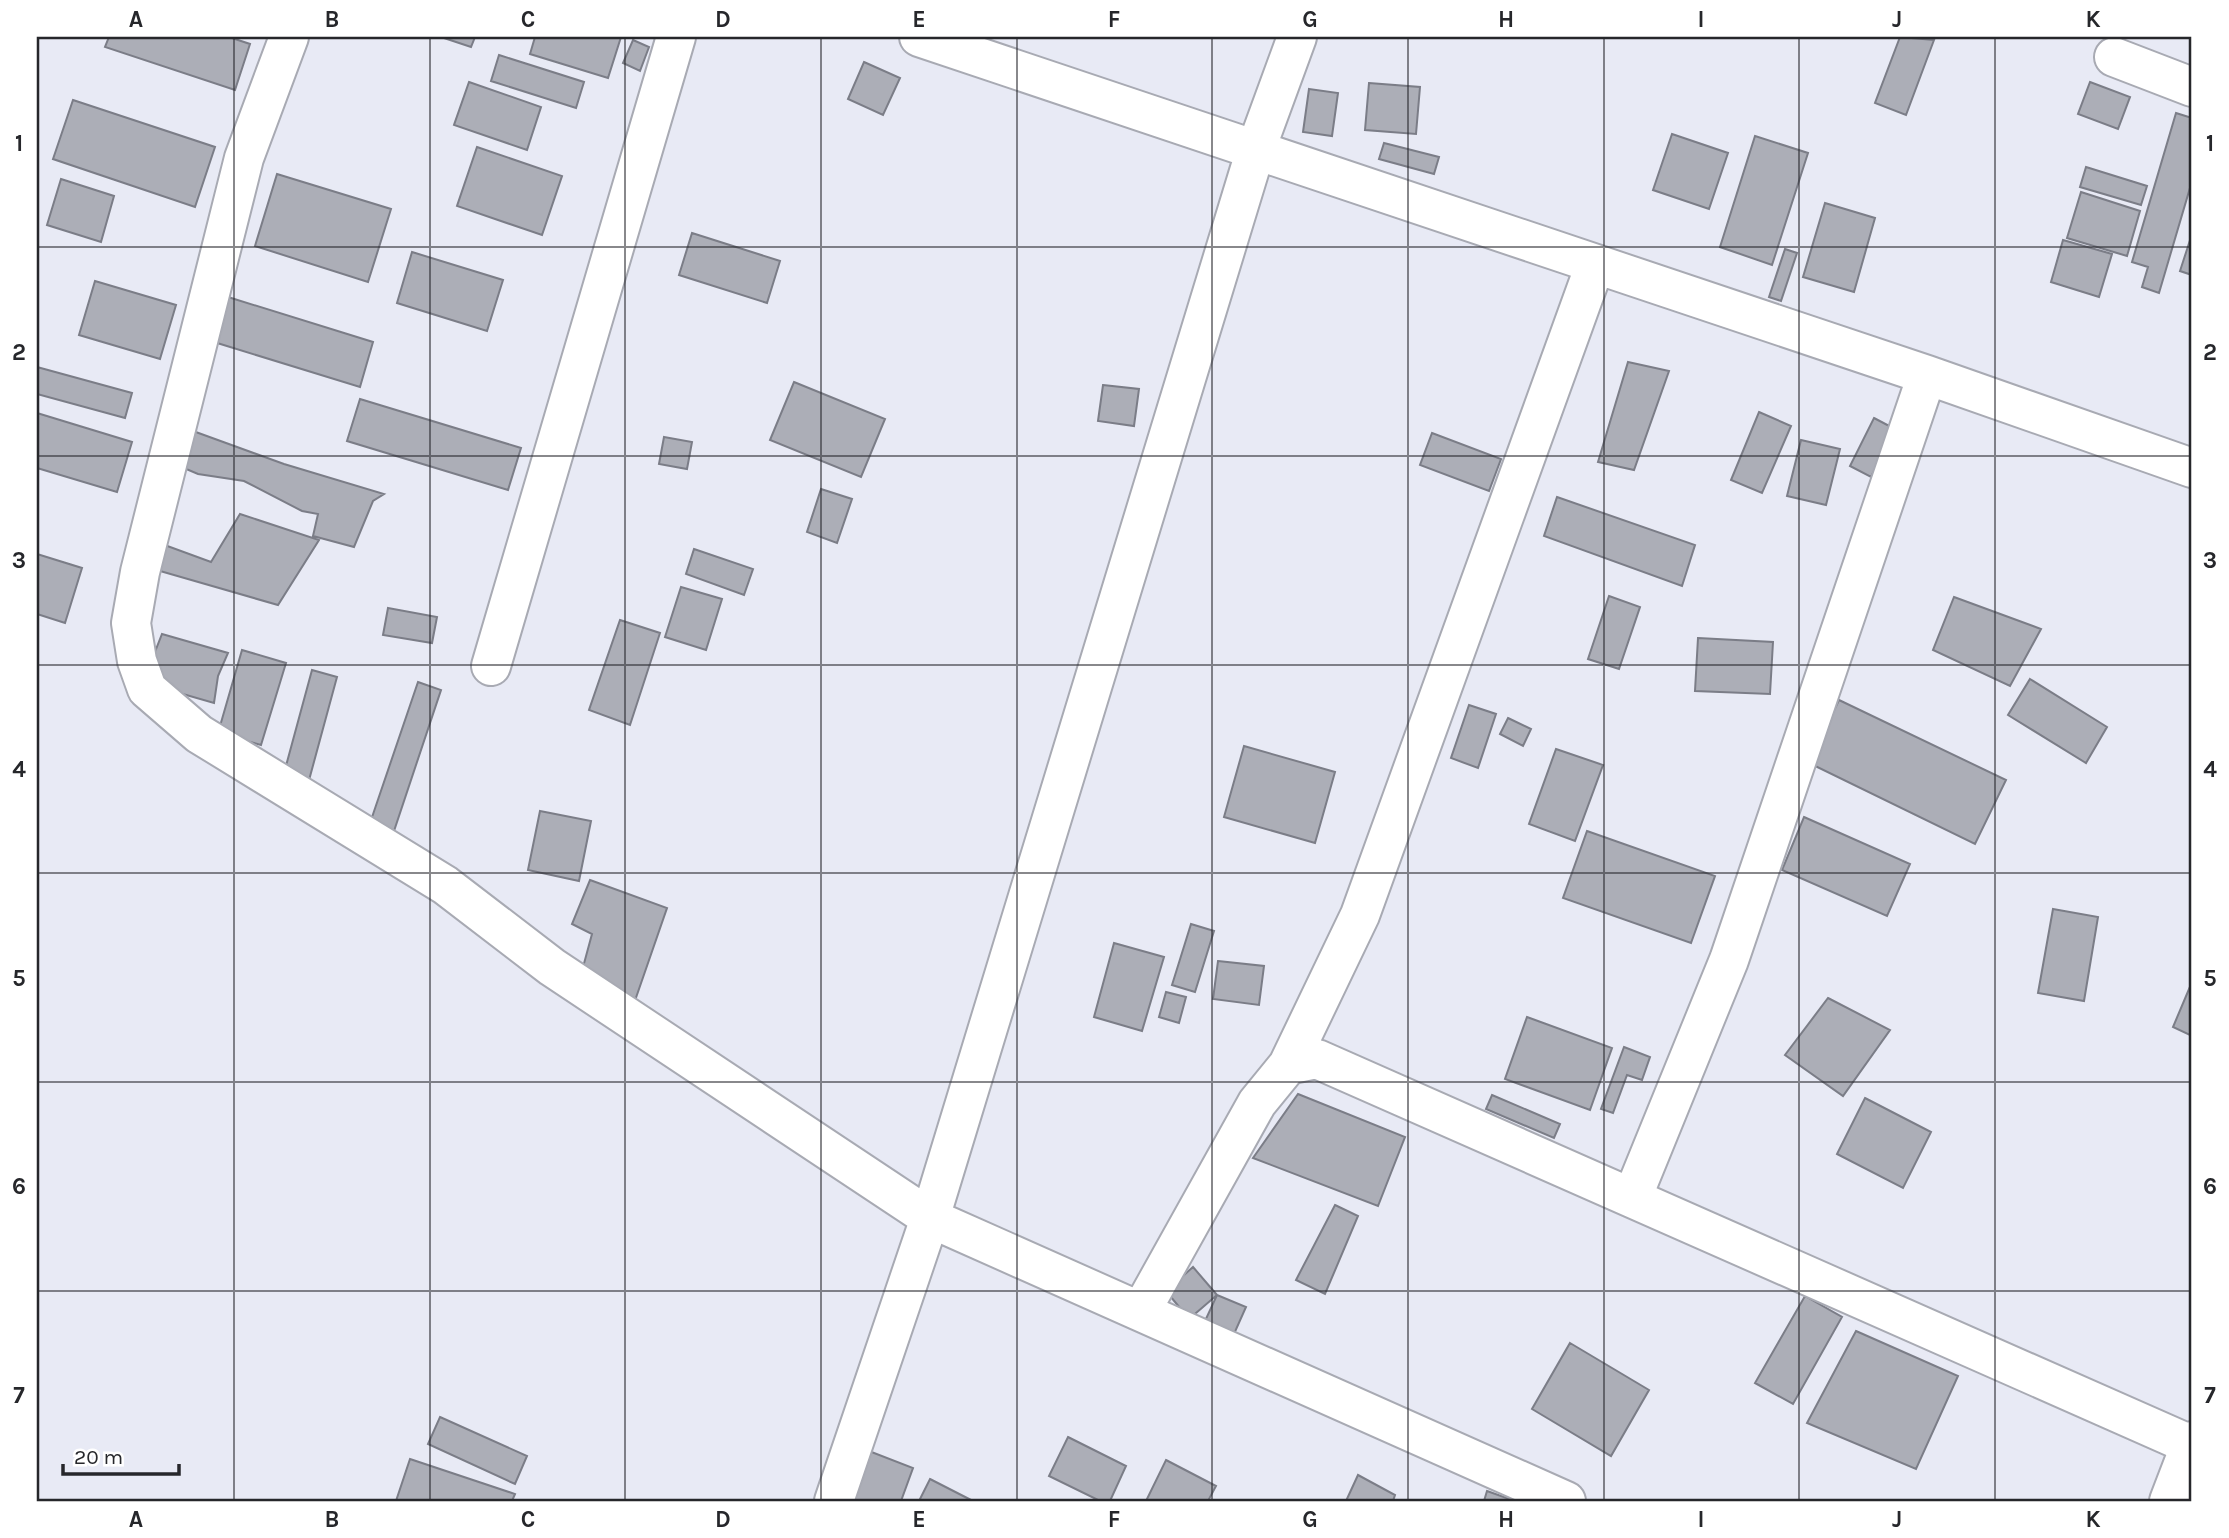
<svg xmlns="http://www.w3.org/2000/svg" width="2229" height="1538" font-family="Karla,sans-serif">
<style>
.building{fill:#acaeb7;stroke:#7b7d87;stroke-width:2}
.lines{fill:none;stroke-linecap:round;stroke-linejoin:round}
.minor-casing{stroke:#a8aab3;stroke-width:42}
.minor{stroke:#fff;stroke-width:38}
.grid{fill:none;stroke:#26272b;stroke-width:2;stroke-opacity:0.55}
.neatline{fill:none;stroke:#26272b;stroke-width:2.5}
.grid-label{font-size:23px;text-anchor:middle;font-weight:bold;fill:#26272b}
</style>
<rect width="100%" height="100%" fill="#e8eaf5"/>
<path class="building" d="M 109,37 L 229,37 L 250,44 L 235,90 L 105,47 Z
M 441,37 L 475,37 L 471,47 Z
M 535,37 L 621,37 L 608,78 L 530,54 Z
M 1900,37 L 1934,40 L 1906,115 L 1875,103 Z
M 633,40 L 649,47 L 640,71 L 623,63 Z
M 499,55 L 584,82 L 576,108 L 491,81 Z
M 864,62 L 900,78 L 883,115 L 848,99 Z
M 469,82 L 541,107 L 527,150 L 454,125 Z
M 2090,82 L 2130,97 L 2118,129 L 2078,114 Z
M 1369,83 L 1420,87 L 1416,134 L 1365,130 Z
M 1309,89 L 1338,93 L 1332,136 L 1303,132 Z
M 73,100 L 215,147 L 195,207 L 53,159 Z
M 2176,113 L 2192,118 L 2192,181 L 2159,293 L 2142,287 L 2148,267 L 2132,262 Z
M 1672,134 L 1728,153 L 1709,209 L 1653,190 Z
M 1755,136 L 1808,153 L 1772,265 L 1720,247 Z
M 1384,143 L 1439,157 L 1434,174 L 1379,159 Z
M 477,147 L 562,176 L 542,235 L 457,206 Z
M 2086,167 L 2147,186 L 2141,205 L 2080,187 Z
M 277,174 L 391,209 L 368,282 L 255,246 Z
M 61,179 L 114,196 L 101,242 L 47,225 Z
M 2081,192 L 2140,211 L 2127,256 L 2067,238 Z
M 1825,203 L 1875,218 L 1854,292 L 1803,277 Z
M 692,233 L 780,261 L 767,303 L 679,275 Z
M 2192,234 L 2192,275 L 2180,271 Z
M 2063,240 L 2112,254 L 2099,297 L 2051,282 Z
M 1785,249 L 1797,253 L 1781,301 L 1769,297 Z
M 412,252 L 503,280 L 487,331 L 397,303 Z
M 95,281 L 176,305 L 160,359 L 79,335 Z
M 228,297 L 373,342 L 360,387 L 214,342 Z
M 1628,362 L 1669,371 L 1634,470 L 1598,462 Z
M 37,367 L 132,393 L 125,418 L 37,394 Z
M 794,382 L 885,419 L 861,477 L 770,440 Z
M 1103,385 L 1139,389 L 1134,426 L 1098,421 Z
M 360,399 L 521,448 L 508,490 L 347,441 Z
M 1759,412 L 1791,426 L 1762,493 L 1731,480 Z
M 37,413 L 132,442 L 117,492 L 37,468 Z
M 1874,418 L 1895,429 L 1871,477 L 1850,466 Z
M 182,427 L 284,464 L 384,494 L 373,501 L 354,547 L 313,536 L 318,514 L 302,511 L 244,481 L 198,474 L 165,460 Z
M 1432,433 L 1501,459 L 1489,491 L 1420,465 Z
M 664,437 L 692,442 L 687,469 L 659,464 Z
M 1801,440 L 1840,449 L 1826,505 L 1787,496 Z
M 821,489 L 852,499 L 837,543 L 807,532 Z
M 1557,497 L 1695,545 L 1682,586 L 1544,536 Z
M 240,514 L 319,540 L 278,605 L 153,569 L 151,540 L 211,562 Z
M 694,549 L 753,569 L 744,595 L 686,574 Z
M 37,554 L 82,568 L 65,623 L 37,614 Z
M 681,587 L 722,599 L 706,650 L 665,637 Z
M 1609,596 L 1640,607 L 1619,669 L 1588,659 Z
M 1954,597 L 2041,629 L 2010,686 L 1933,650 Z
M 388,608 L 437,617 L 432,643 L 383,635 Z
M 620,620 L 660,633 L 630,725 L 589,710 Z
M 162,634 L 228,653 L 218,676 L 214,703 L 148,684 L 153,657 Z
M 1698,638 L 1773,642 L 1770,694 L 1695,691 Z
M 242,650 L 286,663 L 261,745 L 218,733 Z
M 312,670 L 337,677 L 302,806 L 277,799 Z
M 2030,679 L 2107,727 L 2086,763 L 2008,715 Z
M 418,682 L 441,690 L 392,837 L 368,829 Z
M 1839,700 L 2006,780 L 1975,844 L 1809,763 Z
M 1469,705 L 1496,714 L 1478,768 L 1451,758 Z
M 1508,718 L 1531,729 L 1523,746 L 1500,734 Z
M 1244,746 L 1335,772 L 1315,843 L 1224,817 Z
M 1556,749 L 1603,765 L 1575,841 L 1529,824 Z
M 540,811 L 591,821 L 579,881 L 528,870 Z
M 1804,817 L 1910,864 L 1887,916 L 1782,870 Z
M 1587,831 L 1715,876 L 1691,943 L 1563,898 Z
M 590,880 L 667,908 L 630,1015 L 579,982 L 592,934 L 572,924 Z
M 2053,909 L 2098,917 L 2084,1001 L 2038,993 Z
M 1191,924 L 1214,931 L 1195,992 L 1172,985 Z
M 1114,943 L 1164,957 L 1142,1031 L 1094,1017 Z
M 1218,961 L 1264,966 L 1259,1005 L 1213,999 Z
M 2192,982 L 2192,1036 L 2173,1027 Z
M 1166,992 L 1186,997 L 1179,1023 L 1159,1017 Z
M 1828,998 L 1890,1030 L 1843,1096 L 1785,1055 Z
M 1527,1017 L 1612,1048 L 1590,1110 L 1505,1079 Z
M 1624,1047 L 1650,1057 L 1642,1080 L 1627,1075 L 1613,1113 L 1601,1109 Z
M 1298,1094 L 1405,1137 L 1378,1206 L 1253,1158 Z
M 1492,1095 L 1560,1124 L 1554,1138 L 1486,1109 Z
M 1865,1098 L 1931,1132 L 1903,1188 L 1837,1154 Z
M 1335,1205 L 1358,1216 L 1325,1294 L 1296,1280 Z
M 1193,1267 L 1217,1295 L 1189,1319 L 1166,1291 Z
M 1217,1295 L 1246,1307 L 1234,1334 L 1205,1321 Z
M 1805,1296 L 1842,1317 L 1793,1404 L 1755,1383 Z
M 1856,1331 L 1958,1376 L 1916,1469 L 1807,1423 Z
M 1570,1343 L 1649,1390 L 1611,1456 L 1532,1409 Z
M 440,1417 L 527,1456 L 515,1484 L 428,1444 Z
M 1068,1437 L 1126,1466 L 1110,1501 L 1100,1501 L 1049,1476 Z
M 856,1446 L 913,1468 L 901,1501 L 835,1501 Z
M 410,1459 L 515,1494 L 512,1501 L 396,1501 Z
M 1166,1460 L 1216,1486 L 1208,1501 L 1146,1501 Z
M 1358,1475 L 1395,1495 L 1393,1501 L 1346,1501 Z
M 930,1479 L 973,1501 L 919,1501 Z
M 1487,1491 L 1515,1501 L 1484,1501 Z"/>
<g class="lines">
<defs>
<path id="minor" d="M 289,37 L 244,158 L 140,572 L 131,623 L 137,661 L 147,689 L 199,734 L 445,885 L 552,967 L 930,1218 L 1566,1501
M 919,37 L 1927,375 L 2192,468
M 2114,57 L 2192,87
M 491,666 L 676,37
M 1288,1065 L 1360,915 L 1595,265
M 1632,1198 L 1729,960 L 1927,375
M 1141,1311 L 1257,1103 L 1288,1065 L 1317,1059 L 2191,1445
M 834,1501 L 930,1218 L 1256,149 L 1297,37
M 2169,1501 L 2192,1441"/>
</defs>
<use href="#minor" class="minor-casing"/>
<use href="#minor" class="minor"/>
</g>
<path class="grid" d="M 234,37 L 234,1501M 430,37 L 430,1501M 625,37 L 625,1501M 821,37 L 821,1501M 1017,37 L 1017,1501M 1212,37 L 1212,1501M 1408,37 L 1408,1501M 1604,37 L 1604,1501M 1799,37 L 1799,1501M 1995,37 L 1995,1501M 37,247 L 2192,247M 37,456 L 2192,456M 37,665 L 2192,665M 37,873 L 2192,873M 37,1082 L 2192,1082M 37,1291 L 2192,1291"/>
<rect width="2229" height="1538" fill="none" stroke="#ffffff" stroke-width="77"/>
<path d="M63 1464v10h116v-10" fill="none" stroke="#26272b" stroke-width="3.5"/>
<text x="74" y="1464" font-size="21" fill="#26272b" stroke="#ffffff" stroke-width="5" paint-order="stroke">20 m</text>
<rect x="38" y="38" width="2152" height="1462" class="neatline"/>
<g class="grid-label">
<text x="136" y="27">A</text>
<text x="332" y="27">B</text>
<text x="528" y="27">C</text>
<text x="723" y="27">D</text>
<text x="919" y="27">E</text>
<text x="1114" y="27">F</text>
<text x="1310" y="27">G</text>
<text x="1506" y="27">H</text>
<text x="1701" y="27">I</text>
<text x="1897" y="27">J</text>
<text x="2093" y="27">K</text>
<text x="19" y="151">1</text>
<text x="2210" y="151">1</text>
<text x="19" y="360">2</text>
<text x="2210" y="360">2</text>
<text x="19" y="568">3</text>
<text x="2210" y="568">3</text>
<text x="19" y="777">4</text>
<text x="2210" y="777">4</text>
<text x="19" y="986">5</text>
<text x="2210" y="986">5</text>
<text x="19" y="1194">6</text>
<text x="2210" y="1194">6</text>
<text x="19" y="1403">7</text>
<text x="2210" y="1403">7</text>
<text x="136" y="1527">A</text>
<text x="332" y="1527">B</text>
<text x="528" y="1527">C</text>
<text x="723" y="1527">D</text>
<text x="919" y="1527">E</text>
<text x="1114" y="1527">F</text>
<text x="1310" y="1527">G</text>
<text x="1506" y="1527">H</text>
<text x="1701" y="1527">I</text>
<text x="1897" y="1527">J</text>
<text x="2093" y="1527">K</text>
</g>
</svg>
